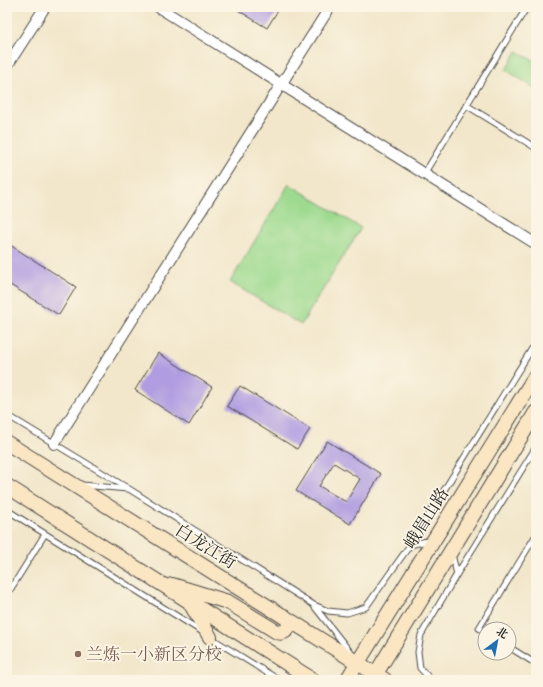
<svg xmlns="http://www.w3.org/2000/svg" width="543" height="687" font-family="Cardo,'Noto Serif SC',serif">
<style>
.green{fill:#9dda8f;stroke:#64825d}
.building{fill:#b09de1;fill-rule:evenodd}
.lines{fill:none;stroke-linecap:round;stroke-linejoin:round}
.lane-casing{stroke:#494743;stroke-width:7}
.street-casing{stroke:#494743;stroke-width:12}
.secondary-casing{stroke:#494743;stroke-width:16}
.lane{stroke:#fff;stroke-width:5}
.street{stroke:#fff;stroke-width:10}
.secondary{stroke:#fbe6c4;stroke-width:14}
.education-dot{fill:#8d6e63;stroke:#fcf5e5;stroke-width:1.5}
.labels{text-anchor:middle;stroke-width:3.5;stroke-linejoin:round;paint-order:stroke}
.street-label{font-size:17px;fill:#2b2b2b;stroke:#fcf5e5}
.education-label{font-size:17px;fill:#785e54;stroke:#fcf5e5;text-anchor:start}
</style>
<rect width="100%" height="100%" fill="#fcf5e5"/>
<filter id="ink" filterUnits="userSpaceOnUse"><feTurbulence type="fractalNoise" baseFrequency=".025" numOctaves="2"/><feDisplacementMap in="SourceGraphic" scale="8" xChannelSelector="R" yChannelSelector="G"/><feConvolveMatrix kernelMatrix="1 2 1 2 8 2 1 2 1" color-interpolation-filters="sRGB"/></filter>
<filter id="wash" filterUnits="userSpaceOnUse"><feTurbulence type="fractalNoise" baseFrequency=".012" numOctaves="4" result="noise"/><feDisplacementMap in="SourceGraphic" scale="16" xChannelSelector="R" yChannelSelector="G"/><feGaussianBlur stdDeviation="0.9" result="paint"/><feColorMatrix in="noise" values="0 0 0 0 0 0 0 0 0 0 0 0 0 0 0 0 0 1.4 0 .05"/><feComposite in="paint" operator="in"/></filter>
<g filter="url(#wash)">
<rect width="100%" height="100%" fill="#f2e7cb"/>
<path class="green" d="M 517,51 L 536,62 L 536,89 L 506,70 Z
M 289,184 L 361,228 L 301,325 L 230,282 Z"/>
<g id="blocks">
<path class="building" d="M 233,7 L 280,7 L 267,28 Z
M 7,243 L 76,287 L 59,315 L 7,283 Z
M 158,353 L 212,387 L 189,425 L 135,390 Z
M 240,386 L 310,429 L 297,449 L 227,406 Z
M 327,441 L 381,474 L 350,524 L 296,491 ZM 334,463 L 360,479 L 346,502 L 319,486 Z"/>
</g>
</g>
<g filter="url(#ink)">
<use href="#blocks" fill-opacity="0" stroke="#494743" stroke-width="1"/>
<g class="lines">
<defs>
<path id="lane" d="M 466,105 L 536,148
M 424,174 L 527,7
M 7,415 L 129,489 L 314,605 L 328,611 L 347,613 L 366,607 L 410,545 L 431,540
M 82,485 L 128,489
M 7,510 L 201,631
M 410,545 L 536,342
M 457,574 L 536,447
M 7,595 L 45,534
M 314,606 L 351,653
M 485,632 L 479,628 L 536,535
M 211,638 L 279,680
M 509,647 L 536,664
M 431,680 L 420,668 L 418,652 L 421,635 L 457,574 L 452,555"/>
<path id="street" d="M 158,7 L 536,244
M 7,66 L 45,7
M 54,444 L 330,7"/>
<path id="secondary" d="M 7,443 L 385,680
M 7,486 L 313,680
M 172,585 L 228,602 L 277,632 C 283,634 287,631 289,626 L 288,620 L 284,616
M 190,603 L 210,637
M 347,680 L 536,375
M 372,680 L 536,412"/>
</defs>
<use href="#lane" class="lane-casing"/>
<use href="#street" class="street-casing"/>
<use href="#secondary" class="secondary-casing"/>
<use href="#lane" class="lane"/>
<use href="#street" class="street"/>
<use href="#secondary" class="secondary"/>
</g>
</g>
<circle class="education-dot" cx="78" cy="654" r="4"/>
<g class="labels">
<g class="street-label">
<text transform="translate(426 518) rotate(-58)" y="6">峨眉山路</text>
<text transform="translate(206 546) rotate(32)" y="6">白龙江街</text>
</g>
<g class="education-label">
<text x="86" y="660">兰炼一小新区分校</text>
</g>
</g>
<rect width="543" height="687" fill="none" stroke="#fcf5e5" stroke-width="24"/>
<g transform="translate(497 641) rotate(32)"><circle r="19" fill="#fcf5e5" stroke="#a8a49b"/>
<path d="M0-3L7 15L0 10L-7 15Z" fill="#1f6fb2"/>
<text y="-6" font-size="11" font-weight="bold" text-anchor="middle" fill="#2b2b2b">北</text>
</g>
</svg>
